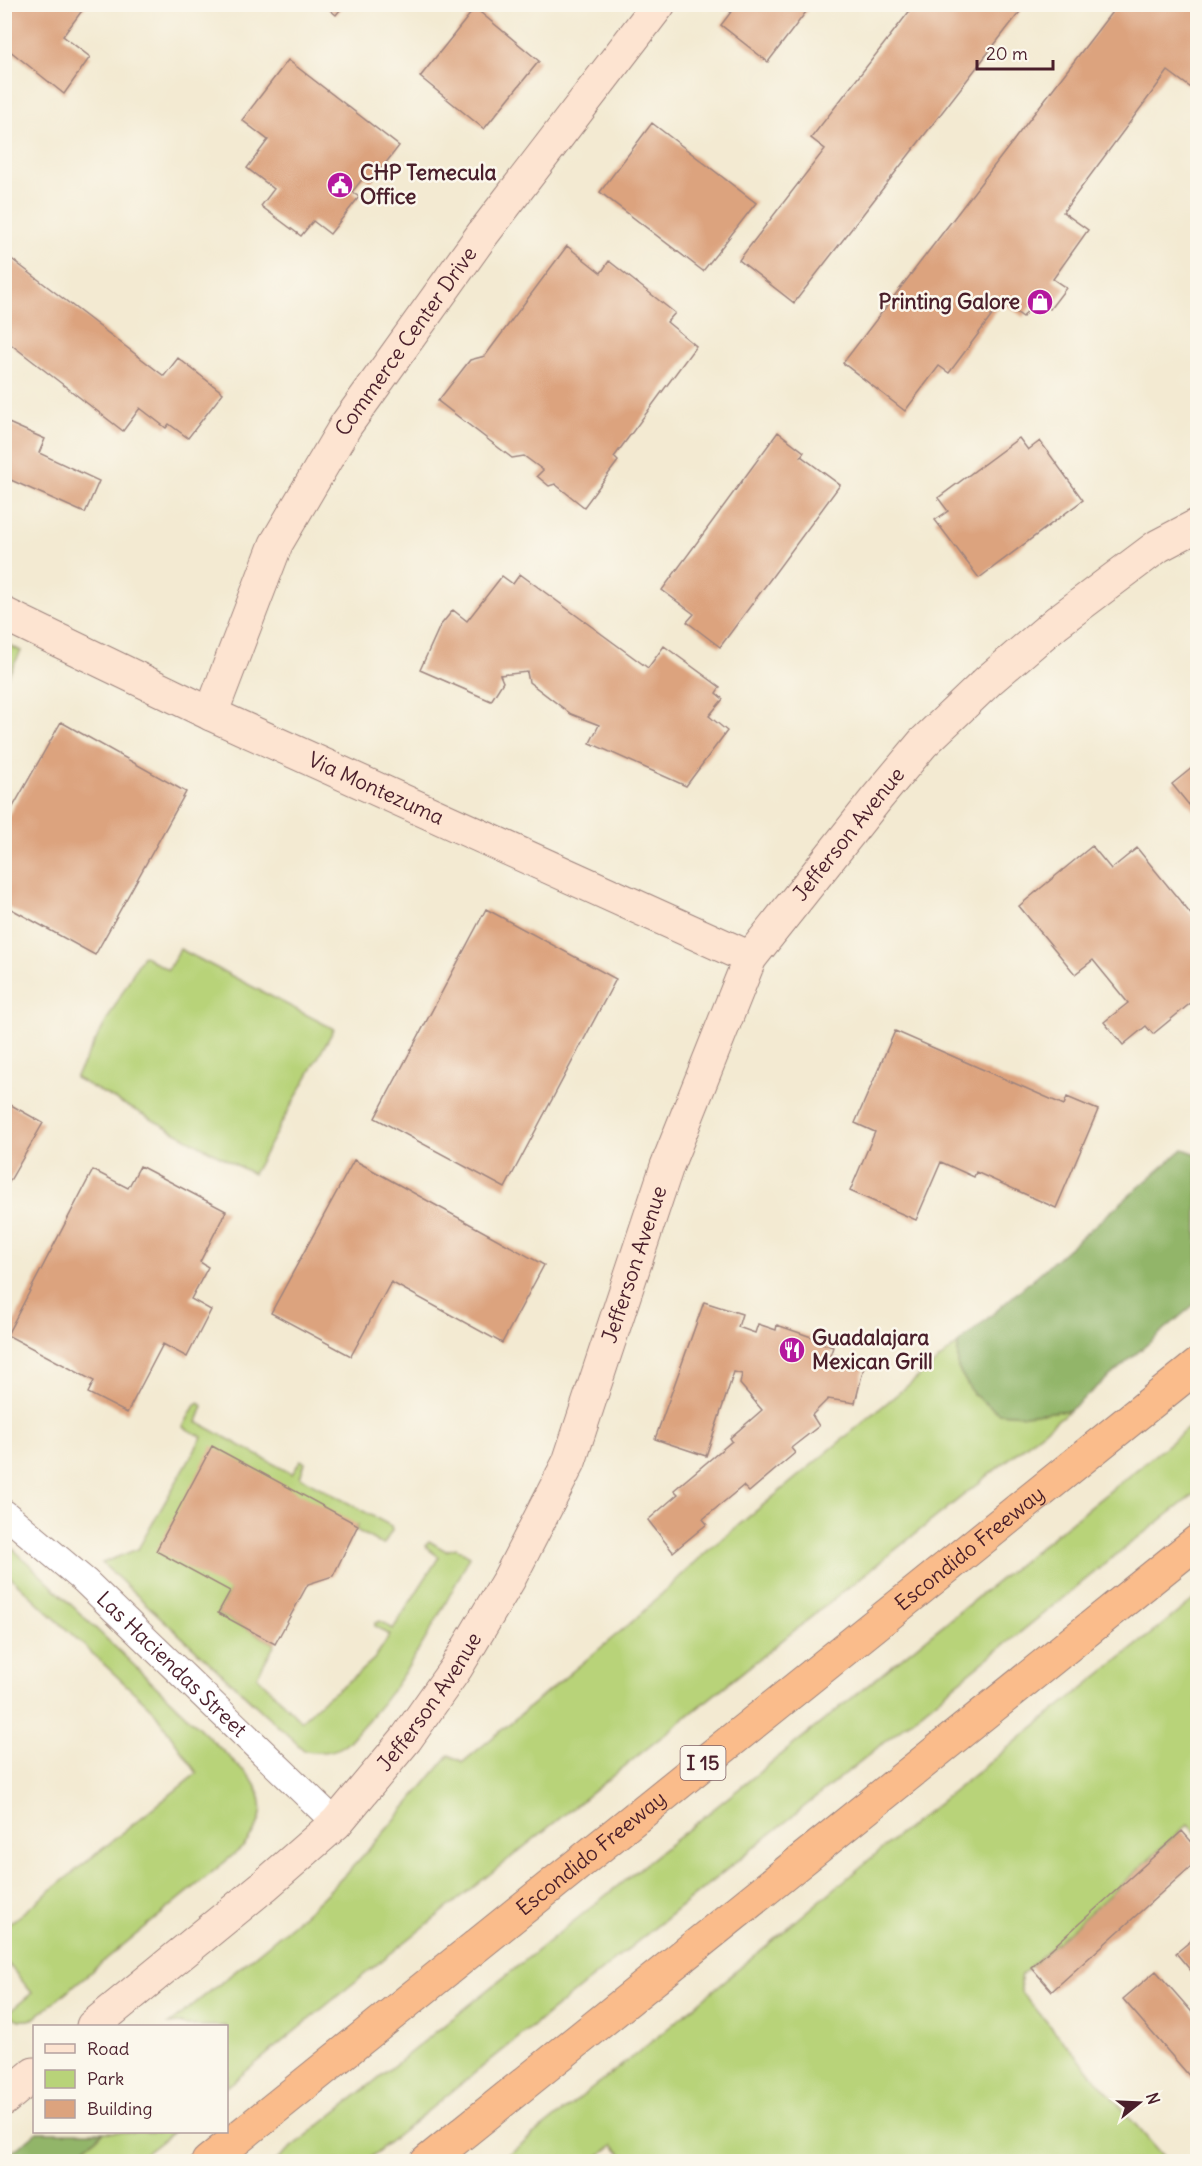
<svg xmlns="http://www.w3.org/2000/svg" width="1202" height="2166" font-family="Delius,sans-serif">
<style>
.green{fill:#b8d379;stroke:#817952;stroke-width:1.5}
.forest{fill:#92b569;stroke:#6e6a4a;stroke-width:1.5}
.building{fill:#dca37e}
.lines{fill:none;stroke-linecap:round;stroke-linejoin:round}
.street-casing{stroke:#9e847e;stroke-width:29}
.secondary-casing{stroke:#9e847e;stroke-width:35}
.highway-casing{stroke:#9e847e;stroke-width:35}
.street{stroke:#fff;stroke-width:27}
.secondary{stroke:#fde4d1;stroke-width:33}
.highway{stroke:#fabc8b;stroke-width:33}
.labels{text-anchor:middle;stroke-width:5;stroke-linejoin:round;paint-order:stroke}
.shield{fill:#fbf7ec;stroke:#7f6065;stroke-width:1.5}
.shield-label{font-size:20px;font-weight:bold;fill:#4a1f2b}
.poi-label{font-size:21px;font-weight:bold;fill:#4a1f2b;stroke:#fbf7ec;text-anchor:start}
.street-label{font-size:21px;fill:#4a1f2b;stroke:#fbf7ec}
</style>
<rect width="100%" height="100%" fill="#fbf7ec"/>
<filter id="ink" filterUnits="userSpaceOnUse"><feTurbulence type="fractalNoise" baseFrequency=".0167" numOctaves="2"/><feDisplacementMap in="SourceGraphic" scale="12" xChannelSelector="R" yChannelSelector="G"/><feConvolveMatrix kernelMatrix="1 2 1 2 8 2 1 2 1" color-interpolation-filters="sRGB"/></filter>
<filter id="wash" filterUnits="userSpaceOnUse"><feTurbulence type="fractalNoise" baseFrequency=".008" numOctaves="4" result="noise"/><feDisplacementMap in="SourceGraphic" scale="24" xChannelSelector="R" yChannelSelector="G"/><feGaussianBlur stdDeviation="1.35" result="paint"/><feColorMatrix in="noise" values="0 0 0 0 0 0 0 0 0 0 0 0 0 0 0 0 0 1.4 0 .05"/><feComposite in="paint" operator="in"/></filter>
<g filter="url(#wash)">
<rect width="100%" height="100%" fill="#f3ead2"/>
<path class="green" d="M 5,643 L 21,651 L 5,682 Z
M 180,949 L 334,1029 L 253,1174 L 75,1078 L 143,955 L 168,970 Z
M 958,1344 L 958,1368 L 973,1394 L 999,1413 L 1024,1415 L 1070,1410 L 340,1994 L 227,2087 L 226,2026 L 186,2026 L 180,2023 L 169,2024 C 217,1986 265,1949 311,1908 C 360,1863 407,1806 449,1755 L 463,1762 L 633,1621 L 705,1553 Z
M 199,1403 L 203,1406 L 197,1422 L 292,1474 L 301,1460 L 305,1463 L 300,1477 L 391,1526 L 392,1530 L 384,1544 L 379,1543 L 356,1530 L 358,1525 L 230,1591 L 218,1613 L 275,1644 L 257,1676 L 301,1721 L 322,1701 L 353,1678 L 374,1659 L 390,1635 L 375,1626 L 375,1623 L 380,1621 L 393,1629 L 439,1557 L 427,1548 L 426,1544 L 429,1541 L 446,1551 L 456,1548 L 470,1556 C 441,1613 410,1673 367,1721 C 360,1728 353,1738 345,1745 C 333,1753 319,1753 305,1751 L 102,1563 L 138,1549 L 202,1437 L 183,1427 L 195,1405 Z
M 1197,1421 L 1197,1492 L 1127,1546 L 372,2156 L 365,2161 L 275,2161 Z
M 5,1541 L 250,1777 C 269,1804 263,1823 243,1847 L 33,2019 C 22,2022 16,2020 8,2013 L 32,1993 L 5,1960 L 5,1927 L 197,1773 L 153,1710 L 5,1572 Z
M 1197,1597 L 1197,1832 L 1196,1833 L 1188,1824 L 1021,1975 L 1021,1992 L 1167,2161 L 628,2162 L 613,2145 L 592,2161 L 500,2161 L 655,2039 L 895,1838 Z
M 104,2132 L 173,2132 L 136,2161 L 67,2162 Z"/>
<path class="forest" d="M 1183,1149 L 1197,1154 L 1197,1302 L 1070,1410 L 1024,1415 L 999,1413 L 973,1394 L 958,1368 L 958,1344 Z
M 37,2132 L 104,2132 L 67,2161 L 5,2161 L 5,2158 Z"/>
<g id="blocks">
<path class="building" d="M 14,4 L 87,4 L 63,36 L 90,57 L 64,94 L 4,46 L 4,16 Z
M 323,4 L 345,4 L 336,15 Z
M 737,4 L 812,4 L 768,62 L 721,25 Z
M 915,4 L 1026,4 L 794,303 L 739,260 L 825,149 L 811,138 Z
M 1118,4 L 1198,4 L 1198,93 L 1168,71 L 1063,212 L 1088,230 L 1053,279 L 1066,288 L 1050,309 L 1036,299 L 1023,317 L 1002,302 L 949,373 L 939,366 L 905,411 L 843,363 Z
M 475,8 L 539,61 L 484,129 L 420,77 Z
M 288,60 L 399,146 L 371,182 L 364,177 L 352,192 L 359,197 L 330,234 L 313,221 L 301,236 L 261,206 L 274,189 L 247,168 L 268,140 L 242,120 Z
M 652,123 L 756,203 L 703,271 L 600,192 Z
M 567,246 L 601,273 L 609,261 L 675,313 L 667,322 L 696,346 L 614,457 L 618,461 L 584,507 L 555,484 L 549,486 L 537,476 L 543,470 L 524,456 L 512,458 L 438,401 L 470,360 L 485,356 Z
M 9,257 L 164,376 L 178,358 L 223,393 L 188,438 L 169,424 L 166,428 L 140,408 L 123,431 L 4,339 L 4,263 Z
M 4,421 L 45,439 L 39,453 L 99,481 L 85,513 L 4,477 Z
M 778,432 L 804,452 L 801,456 L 840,485 L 720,647 L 687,622 L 694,614 L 662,590 Z
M 1019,438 L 1028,450 L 1040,441 L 1083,500 L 979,578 L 935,520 L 948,511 L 938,498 Z
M 520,574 L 648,668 L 664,646 L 720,687 L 716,693 L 723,699 L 709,716 L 727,731 L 686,786 L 590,743 L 599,725 L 571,714 L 529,682 L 527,672 L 500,675 L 503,682 L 491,701 L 420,670 L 440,626 L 453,610 L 467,621 L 502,576 L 513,584 Z
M 61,722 L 186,792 L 95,955 L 4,905 L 4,823 Z
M 1198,763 L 1198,816 L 1172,784 Z
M 1092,846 L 1111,869 L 1137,848 L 1198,923 L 1198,997 L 1153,1034 L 1146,1026 L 1123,1045 L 1104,1022 L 1128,1003 L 1093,960 L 1075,974 L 1019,906 Z
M 486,909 L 616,979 L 505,1188 L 375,1118 Z
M 895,1031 L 1064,1105 L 1067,1097 L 1098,1110 L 1056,1208 L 976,1172 L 974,1177 L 941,1162 L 916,1220 L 850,1191 L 875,1132 L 855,1123 Z
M 4,1101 L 43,1123 L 4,1191 Z
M 354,1160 L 544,1265 L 502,1343 L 391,1282 L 351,1356 L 271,1313 Z
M 140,1166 L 226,1211 L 200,1262 L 208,1267 L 191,1299 L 211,1310 L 187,1357 L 163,1344 L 127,1413 L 88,1393 L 94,1381 L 7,1335 L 93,1170 L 128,1188 Z
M 704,1302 L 742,1314 L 738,1327 L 755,1333 L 758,1324 L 776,1330 L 777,1325 L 823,1341 L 823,1344 L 833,1347 L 830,1356 L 864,1367 L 855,1403 L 828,1399 L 812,1415 L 819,1426 L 791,1448 L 795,1453 L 749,1492 L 743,1486 L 703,1519 L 707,1524 L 673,1552 L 648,1520 L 678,1494 L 674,1490 L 732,1441 L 730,1438 L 762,1410 L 740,1384 L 742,1374 L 734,1372 L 706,1456 L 655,1439 Z
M 212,1446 L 358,1525 L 333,1576 L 308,1584 L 275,1644 L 218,1613 L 230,1591 L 156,1551 Z
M 1182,1831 L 1198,1849 L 1198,1860 L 1052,1991 L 1031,1967 Z
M 1198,1935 L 1198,1979 L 1176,1953 Z
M 1156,1971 L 1198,2019 L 1198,2086 L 1123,1999 Z"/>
</g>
</g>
<g filter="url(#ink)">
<use href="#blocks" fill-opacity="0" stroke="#9e847e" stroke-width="1.5"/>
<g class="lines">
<defs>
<g id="street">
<path id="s1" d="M 4,1513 L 85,1581 L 336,1823"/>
</g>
<g id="secondary">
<path id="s2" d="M 4,614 L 211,714 L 750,958"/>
<path id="s3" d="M 211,714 L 276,544 L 346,425 L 482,235 L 659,4"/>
<path id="s4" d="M 93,2026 L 264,1886 L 336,1823 L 406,1739 L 456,1668 L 509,1579 L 569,1462 L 667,1166 L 750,958 L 877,798 L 923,743 L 989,680 L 1057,622 L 1158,546 L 1198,525"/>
<path d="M 4,2099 L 34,2074"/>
</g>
<g id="highway">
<path id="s5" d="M 208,2162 L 1198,1365"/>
<path d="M 427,2162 L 1198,1541"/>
</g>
</defs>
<use href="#street" class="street-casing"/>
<use href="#secondary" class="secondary-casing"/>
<use href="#highway" class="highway-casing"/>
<use href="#street" class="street"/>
<use href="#secondary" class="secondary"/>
<use href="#highway" class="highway"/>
</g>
</g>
<defs>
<symbol id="civic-disc" viewBox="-11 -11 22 22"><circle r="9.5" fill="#b5179e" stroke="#fbf7ec"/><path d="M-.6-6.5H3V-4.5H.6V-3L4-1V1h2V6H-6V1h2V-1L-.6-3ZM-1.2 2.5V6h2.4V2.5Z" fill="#fff"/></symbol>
<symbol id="shop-disc" viewBox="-11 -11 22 22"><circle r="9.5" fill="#b5179e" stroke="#fbf7ec"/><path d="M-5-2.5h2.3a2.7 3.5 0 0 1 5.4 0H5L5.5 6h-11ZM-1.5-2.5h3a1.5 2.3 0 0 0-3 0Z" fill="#fff"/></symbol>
<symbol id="restaurant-disc" viewBox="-11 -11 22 22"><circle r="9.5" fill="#b5179e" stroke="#fbf7ec"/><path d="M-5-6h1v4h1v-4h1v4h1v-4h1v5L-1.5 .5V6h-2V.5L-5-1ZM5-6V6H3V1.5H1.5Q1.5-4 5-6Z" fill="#fff"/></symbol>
</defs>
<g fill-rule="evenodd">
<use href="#civic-disc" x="325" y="170" width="30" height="30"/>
<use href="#shop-disc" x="1025" y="287" width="30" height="30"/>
<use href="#restaurant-disc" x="777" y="1335" width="30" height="30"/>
</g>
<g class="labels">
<rect class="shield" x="680.5" y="1746" width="45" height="34" rx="4.5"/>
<g class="shield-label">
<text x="703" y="1770">I 15</text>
</g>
<g class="poi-label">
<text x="360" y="180">CHP Temecula<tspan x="360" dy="24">Office</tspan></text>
<text x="1020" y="309" text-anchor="end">Printing Galore</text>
<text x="812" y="1345">Guadalajara<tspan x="812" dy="24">Mexican Grill</tspan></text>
</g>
<g class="street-label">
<text dy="7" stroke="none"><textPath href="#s3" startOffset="423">Commerce Center Drive</textPath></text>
<text dy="7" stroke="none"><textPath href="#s2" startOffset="411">Via Montezuma</textPath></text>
<text dy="7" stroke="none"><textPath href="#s4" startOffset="1442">Jefferson Avenue</textPath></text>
<text dy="7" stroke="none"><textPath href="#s4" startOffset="956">Jefferson Avenue</textPath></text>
<text dy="7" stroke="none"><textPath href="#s5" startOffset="978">Escondido Freeway</textPath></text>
<text dy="7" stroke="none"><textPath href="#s1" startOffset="226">Las Haciendas Street</textPath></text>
<text dy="7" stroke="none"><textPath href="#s4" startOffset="470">Jefferson Avenue</textPath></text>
<text dy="7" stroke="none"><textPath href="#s5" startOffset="492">Escondido Freeway</textPath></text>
</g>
</g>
<rect width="1202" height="2166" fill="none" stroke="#fbf7ec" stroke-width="24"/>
<rect x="33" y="2025" width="195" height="108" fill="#fbf7ec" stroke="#b4a19f" stroke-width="1.5"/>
<rect x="45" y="2044" width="30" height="9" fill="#fde4d1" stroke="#b4a19f" stroke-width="1.5"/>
<text x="87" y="2055" font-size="18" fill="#4a1f2b">Road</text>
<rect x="45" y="2070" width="30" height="18" fill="#b8d379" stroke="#b4a19f" stroke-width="1.5"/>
<text x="87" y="2085" font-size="18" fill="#4a1f2b">Park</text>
<rect x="45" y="2100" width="30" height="18" fill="#dca37e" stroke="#b4a19f" stroke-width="1.5"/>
<text x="87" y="2115" font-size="18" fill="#4a1f2b">Building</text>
<g transform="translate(1139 2103) rotate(72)" stroke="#fbf7ec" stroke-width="4.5" paint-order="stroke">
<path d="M0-4.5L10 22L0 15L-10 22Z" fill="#4a1f2b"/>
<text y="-9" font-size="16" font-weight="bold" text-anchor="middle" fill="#4a1f2b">N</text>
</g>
<path d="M977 60v9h76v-9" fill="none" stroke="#4a1f2b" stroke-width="3"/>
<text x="986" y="60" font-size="18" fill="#4a1f2b" stroke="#fbf7ec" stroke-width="4.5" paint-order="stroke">20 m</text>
</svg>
